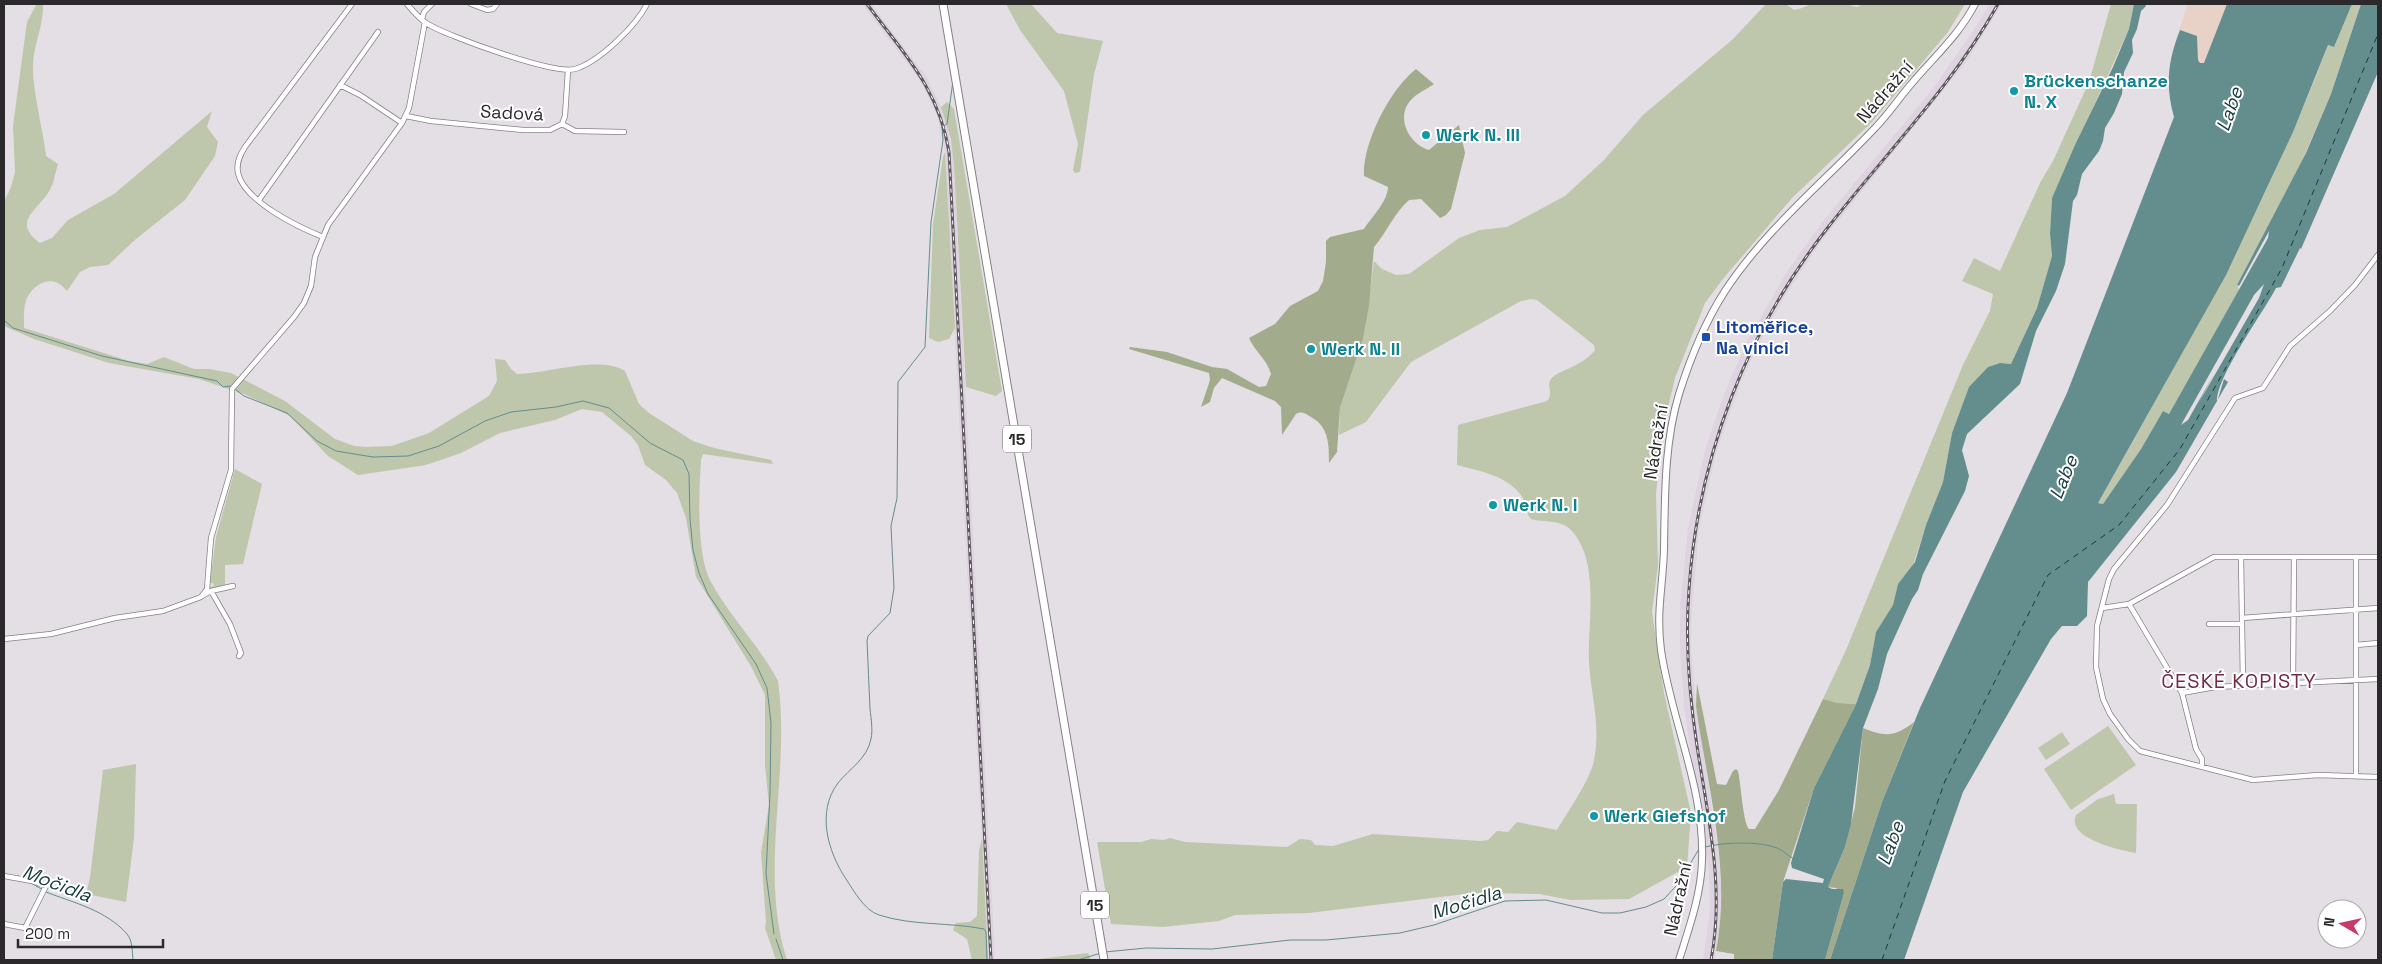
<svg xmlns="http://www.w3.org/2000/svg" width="2382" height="964" font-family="'Space Grotesk',sans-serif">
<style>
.built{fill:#dfd3e1}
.industrial{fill:#e8d1c6}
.green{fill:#bec7ab}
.forest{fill:#a2ac8c}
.water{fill:#648d8e;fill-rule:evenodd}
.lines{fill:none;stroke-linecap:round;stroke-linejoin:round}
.stream{stroke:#648d8e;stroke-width:1}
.ferry{stroke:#143c3e;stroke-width:1;stroke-dasharray:6 5;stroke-linecap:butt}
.street-casing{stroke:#868087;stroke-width:6}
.secondary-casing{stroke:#868087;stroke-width:8}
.primary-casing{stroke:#868087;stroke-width:9}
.street{stroke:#fff;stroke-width:4.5}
.secondary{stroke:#fff;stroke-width:6}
.primary{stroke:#fff;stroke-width:7}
.rail-casing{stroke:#5c595c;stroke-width:3}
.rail{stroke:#fff;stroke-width:1;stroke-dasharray:4;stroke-linecap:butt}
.culture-dot{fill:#0f9aa8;stroke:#fff;stroke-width:2}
.transit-dot{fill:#1a4fb4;stroke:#fff;stroke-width:2}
.labels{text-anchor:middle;stroke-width:4;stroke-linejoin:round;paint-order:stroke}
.shield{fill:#fff;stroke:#6b696b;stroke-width:1}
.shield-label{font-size:16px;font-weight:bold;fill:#2b292b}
.culture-label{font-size:18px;font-weight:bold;fill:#0d838f;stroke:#fff;text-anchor:start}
.street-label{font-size:18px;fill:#2b292b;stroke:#fff}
.transit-label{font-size:18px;font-weight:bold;fill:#164399;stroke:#fff;text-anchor:start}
.water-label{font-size:19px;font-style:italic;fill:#143c3e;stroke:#fff}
.quarter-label{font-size:20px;letter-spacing:1px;fill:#722d42;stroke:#fff}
</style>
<rect width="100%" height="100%" fill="#e4dee5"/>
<path class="built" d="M 862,4 L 871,4 L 926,76 L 944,113 L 953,151 L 995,960 L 988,960 L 945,152 L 937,115 L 920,80 Z
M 1990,4 L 2002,4 L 1966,62 L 1820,243 L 1787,293 L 1768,326 L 1741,381 L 1716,453 L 1699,529 L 1692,607 L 1691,646 L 1696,706 L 1718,848 L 1721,890 L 1720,928 L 1714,960 L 1703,960 L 1710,911 L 1709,871 L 1684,707 L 1680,646 L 1680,607 L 1688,528 L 1705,450 L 1724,394 L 1748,339 L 1788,270 L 1824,220 L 1934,87 L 1967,40 Z"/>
<path class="industrial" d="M 2188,4 L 2227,4 L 2204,63 L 2200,63 L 2198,60 L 2197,36 L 2179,30 Z"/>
<path class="green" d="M 43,4 C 44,24 34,44 33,64 C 32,89 43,129 46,156 L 58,164 C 55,173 54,185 48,193 C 36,211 12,223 40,243 L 52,238 L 68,220 L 114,194 L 212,111 L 207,127 L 218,142 L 215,156 L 185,200 L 136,239 L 108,265 L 90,267 L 80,272 L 67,291 C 55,275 38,280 28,296 C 23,305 24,318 24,328 L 129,361 L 147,364 L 164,357 L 194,369 L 209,369 L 231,373 L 285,401 L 335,439 L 354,446 L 367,447 L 392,446 L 429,433 L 489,396 L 497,381 L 495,359 L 505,360 L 511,369 L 517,374 C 547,374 599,355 625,371 L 639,404 L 649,413 L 693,441 L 714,448 L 771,460 L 773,464 L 703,454 L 701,460 C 699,492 696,554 711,582 C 730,617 759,645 778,681 C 791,773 758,871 787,960 L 776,960 L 765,928 L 766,922 L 761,852 L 769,805 L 765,766 L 765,695 L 752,668 L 696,577 L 686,518 L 677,493 L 666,480 L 645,465 L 638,445 L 631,436 L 602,412 L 582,409 L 555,420 L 500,433 L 461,453 L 426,465 L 358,475 L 328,456 L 290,416 L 244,394 L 199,379 L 109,363 L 34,339 L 4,326 L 4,202 L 11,187 L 15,172 L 13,126 L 27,22 L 36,5 Z
M 1006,4 L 1031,4 L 1057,33 L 1103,41 L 1094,74 L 1080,172 L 1075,173 L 1073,170 L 1078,144 L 1064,91 L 1020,30 Z
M 1766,4 L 1786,4 L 1794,10 C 1802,9 1807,5 1813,4 C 1827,1 1844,3 1857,7 L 1863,4 L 1965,4 L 1948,32 L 1872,122 L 1792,198 L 1722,280 L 1705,303 L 1675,378 L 1662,433 L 1656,494 L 1658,565 L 1652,612 L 1664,693 L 1691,813 L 1687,867 L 1629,899 L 1571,900 L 1539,894 L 1473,893 L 1309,913 L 1235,915 L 1219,921 L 1163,927 L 1111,924 L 1097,842 L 1141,842 L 1151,839 L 1164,840 L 1170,838 L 1185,842 L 1287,847 L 1300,839 L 1311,840 L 1315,845 L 1333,846 L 1373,834 L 1481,841 L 1488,840 L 1497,831 L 1508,832 L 1517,822 L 1557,830 C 1567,813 1591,779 1594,760 C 1601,725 1591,696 1589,662 C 1587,623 1601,562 1571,530 C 1561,519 1544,523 1531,519 C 1525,512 1527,503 1521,495 C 1506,475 1479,471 1457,465 L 1458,425 L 1547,401 C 1554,394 1546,385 1551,379 C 1558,370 1582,367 1595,350 L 1594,345 L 1537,300 L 1531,299 L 1521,301 L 1411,362 L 1366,422 L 1339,435 L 1340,408 L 1363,339 L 1374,261 L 1382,269 L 1396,275 L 1409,274 L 1459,238 L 1480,230 L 1507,227 L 1565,196 L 1604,160 L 1643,115 L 1733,39 Z
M 2111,4 L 2134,4 L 2129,29 L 2052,198 L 2050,234 L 2052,256 L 2037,308 L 2011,364 L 2000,363 L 1988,367 L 1969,388 L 1952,433 L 1943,482 L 1926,525 L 1912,568 L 1898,584 L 1893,605 L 1876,632 L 1870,665 L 1856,704 L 1838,703 L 1823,699 L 1846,650 L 1963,365 L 1990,311 L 1993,294 L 1962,281 L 1974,258 L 2000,271 L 2041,181 L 2053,161 L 2089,82 Z
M 2352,4 L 2361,4 L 2331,94 L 2302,161 L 2237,285 L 2239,290 L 2169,414 L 2163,411 L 2141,449 L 2103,504 L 2098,503 C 2182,354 2268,205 2328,45 L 2334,47 Z
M 947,102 L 954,109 L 1002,391 L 996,396 L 966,387 L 954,166 L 951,139 L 941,107 Z
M 945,152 L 955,328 L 949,339 L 938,342 L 929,338 L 933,224 L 943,157 Z
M 235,469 L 262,484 L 243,564 L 225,565 L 225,586 L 209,591 L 210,587 L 214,586 L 213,583 L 210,583 L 216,537 Z
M 2108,726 L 2136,765 L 2071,810 L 2044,769 Z
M 2062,732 L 2070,744 L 2046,760 L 2038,748 Z
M 136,764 L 134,838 L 126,902 L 86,894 L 90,878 L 103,770 Z
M 2114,794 L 2116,804 L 2137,804 L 2136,853 C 2121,850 2066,839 2076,815 L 2098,799 Z
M 982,838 L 988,960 L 972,960 L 967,939 L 953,930 L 956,923 L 970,922 L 977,916 L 979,851 Z
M 1088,953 L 1091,960 L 1031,960 Z"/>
<path class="forest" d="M 1416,69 L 1434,84 C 1427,89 1417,93 1411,100 C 1395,117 1409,144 1429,150 L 1459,125 L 1465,153 L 1451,209 L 1446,215 L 1440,218 L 1421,199 L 1409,200 C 1394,213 1387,232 1374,247 L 1369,305 L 1363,339 L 1340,408 L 1337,452 L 1329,463 C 1329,444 1329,427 1311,417 C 1305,413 1302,411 1296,414 L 1282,435 L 1281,407 L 1275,401 L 1222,378 L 1214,388 L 1210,402 L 1201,407 L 1210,380 L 1209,373 L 1129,349 L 1130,347 L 1167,352 L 1212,367 L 1227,369 L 1259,387 L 1266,386 L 1271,374 C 1267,359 1255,352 1249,338 L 1275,324 L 1290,306 L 1318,291 L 1323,281 L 1326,262 L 1326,241 L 1330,237 L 1364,229 C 1371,218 1388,201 1388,187 L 1364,176 C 1362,144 1390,89 1416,69 Z
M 1697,683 L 1717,784 L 1726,785 L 1733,771 L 1736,769 L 1738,771 C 1741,784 1743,823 1749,829 L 1755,829 L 1779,790 L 1823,699 L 1838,703 L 1856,704 L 1814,788 L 1783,882 L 1772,960 L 1734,960 L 1734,954 L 1716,951 C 1732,870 1707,786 1696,706 Z
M 1914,722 L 1882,802 L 1830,960 L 1825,960 L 1844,893 L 1836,888 L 1828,887 L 1845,847 L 1855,807 L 1863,728 C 1885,737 1895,737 1914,722 Z"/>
<path class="water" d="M 2134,4 L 2145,4 L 2146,6 L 2141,11 L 2137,29 L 2132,40 L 2133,53 L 2124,72 L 2122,94 L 2114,113 L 2105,128 L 2103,141 L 2099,151 L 2082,174 L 2077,195 L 2073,201 L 2065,264 L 2056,291 L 2036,331 L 2020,384 L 1967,434 L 1962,450 L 1969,476 L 1965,491 L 1923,574 L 1918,590 L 1912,599 L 1887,654 L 1878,689 L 1863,728 L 1851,824 L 1845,847 L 1828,887 L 1832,889 L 1843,889 L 1844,893 L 1825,960 L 1772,960 L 1783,882 L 1786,879 L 1823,883 L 1824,879 L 1792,868 L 1791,863 L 1814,788 L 1856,704 L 1870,665 L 1876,632 L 1893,605 L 1898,584 L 1915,562 L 1926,525 L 1943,482 L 1952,433 L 1969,387 L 1988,367 L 2000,363 L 2011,364 L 2037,308 L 2052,256 L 2050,234 L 2052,198 L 2075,145 L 2113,67 L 2129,29 Z
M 2227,4 L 2352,4 L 2334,47 L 2328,45 L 2293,132 L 2226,275 L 2098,503 L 2103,504 L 2141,449 L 2163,411 L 2169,414 L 2268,238 L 2269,231 L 2239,286 L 2237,285 L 2306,153 L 2331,94 L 2361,4 L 2378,4 L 2378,72 L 2301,249 L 2300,248 L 2281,287 L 2276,288 C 2263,313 2216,377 2217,402 L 2224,379 L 2228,382 L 2176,472 L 2088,582 L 2087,616 L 2077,626 L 2062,626 L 2051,639 L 1963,792 L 1904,960 L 1830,960 L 1882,802 L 1920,708 L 2067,393 L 2174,117 C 2165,86 2168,60 2180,30 L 2197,36 L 2198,60 L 2200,63 L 2204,63 ZM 2264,284 L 2259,298 L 2198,404 L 2214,374 L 2188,420 L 2181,425 L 2254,295 Z"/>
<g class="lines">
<path class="stream" d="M 953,81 L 947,124 L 942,127 L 943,140 L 931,222 L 925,347 L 898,382 L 897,498 L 891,526 L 894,588 L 890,613 L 868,636 L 867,641 C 868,663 869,686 870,709 C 871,718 873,730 871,739 C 867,759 850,768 838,783 C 816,812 828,852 846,879 C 854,891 864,910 879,915 C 913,926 949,922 984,929 L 986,932 L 987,960
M 4,320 L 13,328 L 102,356 L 217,381 L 223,387 L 230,386
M 236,390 L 244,396 L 287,413 L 317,441 L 336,451 L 373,457 L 408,456 L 439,446 L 485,421 L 511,412 L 556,407 L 583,401 L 609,408 L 650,443 L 683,460 L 689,474 L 690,519 L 693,550 L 699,573 L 708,594 L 756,664 L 767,688 L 771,723 L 770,793 L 766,874 L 774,934
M 1705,847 C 1724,842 1759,841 1777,848 C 1783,850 1788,856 1794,859
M 31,883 L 43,890
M 46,892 C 74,903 106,910 127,934 C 133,941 132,952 133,960
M 776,939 L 783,960
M 1105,952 L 1146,948 L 1212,949 L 1290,940 L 1326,940 L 1400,933 L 1434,925 L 1505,901 L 1546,900 L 1602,913 L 1620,913 L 1646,907 L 1664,899 L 1678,884 L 1699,849
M 1078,960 L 1101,953"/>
<path class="ferry" d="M 1882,960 L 1945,781 L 2048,575 L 2119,525 L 2180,449 L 2282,268 L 2378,34"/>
<defs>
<path id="street" d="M 407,4 C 412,10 419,18 426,23 C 446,36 555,75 575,69 C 599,62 636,26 647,4
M 471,4 L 487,10 L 493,9 L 497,4
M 422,19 L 424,12 L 432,4
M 340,85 L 360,95 L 402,123
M 406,116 L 431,121 L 523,130 L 550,130 L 562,124 L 565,116 L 568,70
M 562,124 L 575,131 L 624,132
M 259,200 L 378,32
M 323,237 C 298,227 244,201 238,173 C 236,163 240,155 245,147 L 352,4
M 2378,255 L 2355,285 L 2330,311 L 2290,346 L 2263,388 L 2235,398 L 2167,505 L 2114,569 L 2109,579 L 2097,626 L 2096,667 L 2103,699 L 2110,714 L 2128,739 L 2140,751 L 2253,780 L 2318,775 L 2378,777
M 2241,557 L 2243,685
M 211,591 L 230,624 L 241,653 L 239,656
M 202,596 L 211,591 L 233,586
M 2129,604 L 2182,693 L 2196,749 L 2202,759 L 2202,767
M 2102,608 L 2129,604 L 2214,557 L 2378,557
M 2242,618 L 2378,608
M 2209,624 L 2242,624
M 4,639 L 51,634 L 115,618 L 163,611 L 201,597 L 207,589 L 211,538 L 231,470 L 232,389 L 294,317 L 304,303 L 311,286 L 315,257 L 328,225 L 402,123 L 409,108 L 425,22
M 2356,645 L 2378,643
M 2293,683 L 2294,557
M 2182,693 L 2215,687 L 2378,679
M 2356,776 L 2356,558
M 4,876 L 32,881 L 46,886 L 25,928 L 4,924"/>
<path id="secondary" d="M 1679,960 C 1689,928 1701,895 1702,861 C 1705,789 1671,720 1661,650 C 1656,611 1663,586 1664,549 C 1665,497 1664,444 1679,394 C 1690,359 1705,322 1725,291 C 1765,230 1824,182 1874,129 C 1888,115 1899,98 1912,83 C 1934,57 1959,35 1975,4"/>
<path id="primary" d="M 943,4 L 1104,960"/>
</defs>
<use href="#street" class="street-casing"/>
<use href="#secondary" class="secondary-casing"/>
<use href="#primary" class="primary-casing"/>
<use href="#street" class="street"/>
<use href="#secondary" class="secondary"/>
<use href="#primary" class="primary"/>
<defs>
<path id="rail" d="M 867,4 C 903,53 939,88 949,152 L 991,960
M 1711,960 C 1725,888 1708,818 1697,746 C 1689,694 1685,641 1689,589 C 1698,456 1747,330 1829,226 C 1886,153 1953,85 1998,4"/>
</defs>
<use href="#rail" class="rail-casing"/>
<use href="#rail" class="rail"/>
</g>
<g class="culture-dot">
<circle cx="2014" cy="91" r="5"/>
<circle cx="1426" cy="135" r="5"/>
<circle cx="1311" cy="349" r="5"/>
<circle cx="1493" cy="505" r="5"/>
<circle cx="1594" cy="816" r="5"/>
</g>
<rect class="transit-dot" x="1701" y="332" width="10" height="10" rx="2.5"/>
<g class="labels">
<g class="shield">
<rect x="1003" y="425.5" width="28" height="27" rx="4"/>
<rect x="1081" y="891.5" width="28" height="27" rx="4"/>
</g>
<g class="shield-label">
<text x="1017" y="445">15</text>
<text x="1095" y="911">15</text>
</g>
<g class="culture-label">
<text x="2024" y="87">Brückenschanze<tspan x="2024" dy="21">N. X</tspan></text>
<text x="1436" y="141">Werk N. III</text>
<text x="1321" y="355">Werk N. II</text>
<text x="1503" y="511">Werk N. I</text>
<text x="1604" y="822">Werk Giefshof</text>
</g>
<g class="street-label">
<text transform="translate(1885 92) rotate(-49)" y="6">Nádražní</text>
<text transform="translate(512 113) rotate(3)" y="6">Sadová</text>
<text transform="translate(1656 442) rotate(-81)" y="6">Nádražní</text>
<text transform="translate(1678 899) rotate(-78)" y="6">Nádražní</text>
</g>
<g class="transit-label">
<text x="1716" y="333">Litoměřice,<tspan x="1716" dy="21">Na vinici</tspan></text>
</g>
<g class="water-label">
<text transform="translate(2229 109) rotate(-71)" y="7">Labe</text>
<text transform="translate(2063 477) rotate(-68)" y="7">Labe</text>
<text transform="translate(1890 843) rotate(-70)" y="7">Labe</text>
<text transform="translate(57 883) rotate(21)" y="7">Močidla</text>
<text transform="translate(1466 902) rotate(-17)" y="7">Močidla</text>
</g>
<g class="quarter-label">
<text x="2239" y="688">ČESKÉ KOPISTY</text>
</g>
</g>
<rect width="2382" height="964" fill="none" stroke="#2b292b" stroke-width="10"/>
<g transform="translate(2342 924) rotate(279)"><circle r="24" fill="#ffffff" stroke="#aaa9aa"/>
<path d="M0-4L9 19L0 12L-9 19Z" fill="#c63a6c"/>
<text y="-8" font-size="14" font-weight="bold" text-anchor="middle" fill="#2b292b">N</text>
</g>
<path d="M18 939v8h145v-8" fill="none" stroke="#2b292b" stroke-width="2.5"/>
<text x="25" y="939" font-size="15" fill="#2b292b" stroke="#ffffff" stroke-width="4" paint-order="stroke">200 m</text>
</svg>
